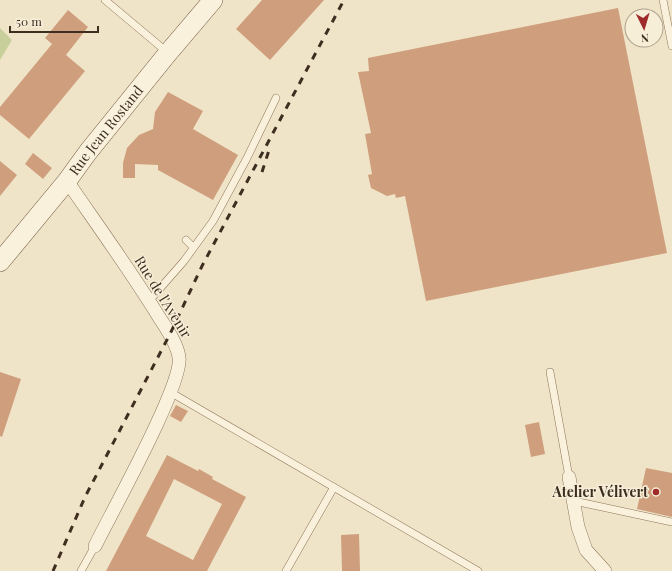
<svg xmlns="http://www.w3.org/2000/svg" width="672" height="571" font-family="'Playfair Display',serif">
<style>
.green{fill:#c9cf9b}
.building{fill:#cf9f7d;fill-rule:evenodd}
.lines{fill:none;stroke-linecap:round;stroke-linejoin:round}
.lane-casing{stroke:#8d765c;stroke-width:8}
.street-casing{stroke:#8d765c;stroke-width:14}
.secondary-casing{stroke:#6f573f;stroke-width:20}
.lane{stroke:#faf1dc;stroke-width:7}
.street{stroke:#faf1dc;stroke-width:13}
.secondary{stroke:#faf1dc;stroke-width:19}
.rail{stroke:#3d2e20;stroke-width:3;stroke-dasharray:7 7;stroke-linecap:butt}
.poi-dot{fill:#9e2a2b;stroke:#f7eed8;stroke-width:1.5}
.labels{text-anchor:middle;stroke-width:3;stroke-linejoin:round;paint-order:stroke}
.street-label{font-size:14px;fill:#3d2e20;stroke:#f7eed8}
.poi-label{font-size:14px;font-weight:bold;fill:#3d2e20;stroke:#f7eed8;text-anchor:end}
</style>
<rect width="100%" height="100%" fill="#f0e4c8"/>
<path class="green" d="M 0,28 L 12,40 L 0,60 Z"/>
<path class="building" d="M 262,0 L 324,0 L 270,60 L 236,29 Z
M 618,8 L 667,253 L 426,301 L 405,196 L 396,198 L 395,194 L 387,196 L 371,188 L 368,175 L 372,174 L 365,134 L 371,133 L 358,72 L 369,71 L 368,58 Z
M 68,10 L 88,27 L 66,55 L 85,71 L 29,139 L 0,115 L 0,107 L 52,44 L 45,38 Z
M 168,92 L 203,111 L 193,129 L 238,155 L 213,200 L 158,170 L 158,165 L 135,164 L 135,178 L 123,178 L 123,163 L 127,148 L 139,135 L 153,129 L 155,112 Z
M 33,153 L 52,168 L 43,179 L 25,164 Z
M 0,161 L 17,175 L 0,196 Z
M 0,372 L 21,379 L 2,437 L 0,436 Z
M 176,405 L 188,411 L 181,422 L 170,416 Z
M 539,422 L 545,454 L 531,457 L 525,425 Z
M 167,455 L 198,471 L 199,469 L 213,477 L 212,479 L 246,497 L 207,571 L 106,571 ZM 174,479 L 222,504 L 193,560 L 146,536 Z
M 646,468 L 672,473 L 672,517 L 637,509 Z
M 359,534 L 360,571 L 342,571 L 341,535 Z"/>
<g class="lines">
<defs>
<path id="lane" d="M 105,0 L 167,52
M 663,0 L 672,46
M 186,240 L 193,247
M 149,301 L 184,261 L 213,221 L 247,158 L 276,98
M 550,372 L 569,477
M 170,392 L 478,571
M 574,501 L 672,522
M 81,571 L 95,546
M 286,571 L 334,487"/>
<path id="street" d="M 67,181 C 98,226 130,270 159,317 C 166,328 177,343 179,357 C 184,383 110,515 95,546
M 569,477 L 578,527 L 586,550 L 605,571"/>
<g id="secondary">
<path id="s1" d="M 0,262 L 67,181 L 88,152 L 168,53 L 213,0"/>
</g>
</defs>
<use href="#lane" class="lane-casing"/>
<use href="#street" class="street-casing"/>
<use href="#secondary" class="secondary-casing"/>
<use href="#lane" class="lane"/>
<use href="#street" class="street"/>
<use href="#secondary" class="secondary"/>
<path class="rail" d="M 262,172 L 270,147
M 53,571 L 85,497 L 170,334 L 202,266 L 344,0"/>
</g>
<circle class="poi-dot" cx="656" cy="492" r="4"/>
<g class="labels">
<g class="street-label">
<text dy="5" stroke="none"><textPath href="#s1" startOffset="169">Rue Jean Rostand</textPath></text>
<text transform="translate(163 297) rotate(58)" y="5">Rue de l'Avenir</text>
</g>
<g class="poi-label">
<text x="648" y="497">Atelier Vélivert</text>
</g>
</g>
<g transform="translate(644 28) rotate(175)"><circle r="19" fill="#f7eed8" stroke="#ada18e"/>
<path d="M0-3L7 15L0 10L-7 15Z" fill="#9e2a2b"/>
<text y="-6" font-size="11" font-weight="bold" text-anchor="middle" fill="#3d2e20">N</text>
</g>
<path d="M10 26v6h88v-6" fill="none" stroke="#3d2e20" stroke-width="2"/>
<text x="16" y="26" font-size="12" fill="#3d2e20" stroke="#f7eed8" stroke-width="3" paint-order="stroke">50 m</text>
</svg>
